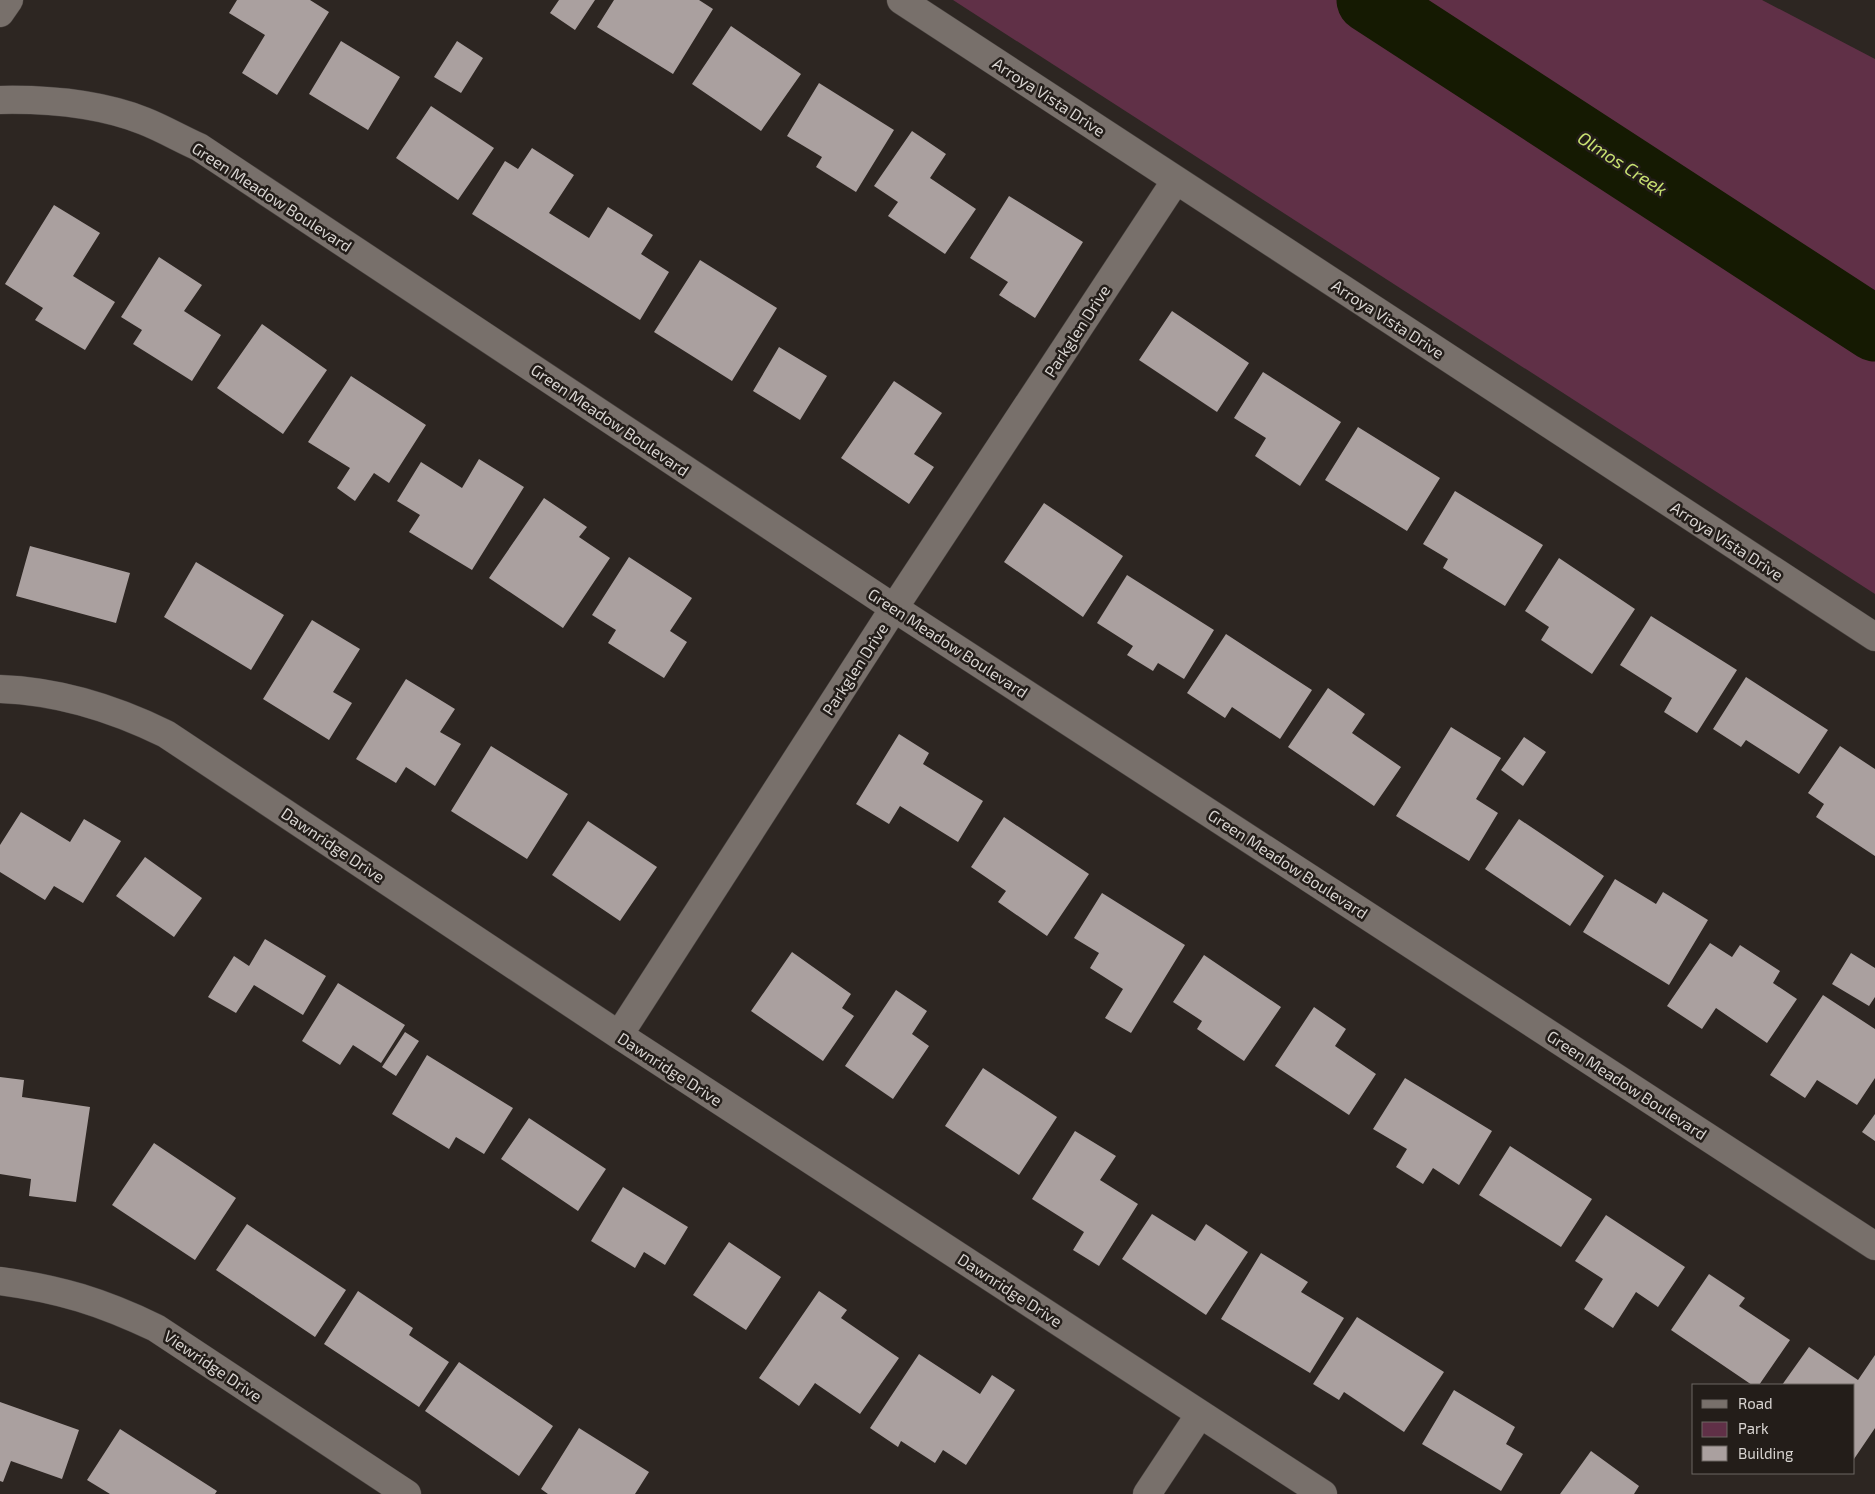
<svg xmlns="http://www.w3.org/2000/svg" width="1875" height="1494" font-family="'Exo 2',sans-serif">
<style>
.green{fill:#603047}
.lines{fill:none;stroke-linecap:round;stroke-linejoin:round}
.river{stroke:#151a02;stroke-width:65}
.building{fill:#aaa09f}
.street-casing{stroke:#48423f;stroke-width:29}
.street{stroke:#78706b;stroke-width:28}
.labels{text-anchor:middle;stroke-width:5;stroke-linejoin:round;paint-order:stroke}
.street-label{font-size:16px;fill:#d9d5d2;stroke:#231d19}
.water-label{font-size:18px;font-style:italic;fill:#c8e171;stroke:#231d19}
</style>
<rect width="100%" height="100%" fill="#2d2622"/>
<path class="green" d="M 953,0 L 1762,0 L 1875,59 L 1875,594 Z"/>
<g class="lines">
<path class="river" d="M 1369,0 L 1875,329"/>
</g>
<path class="building" d="M 237,0 L 310,0 L 329,12 L 277,95 L 242,73 L 265,35 L 229,13 Z
M 559,0 L 595,0 L 575,30 L 550,13 Z
M 614,0 L 699,0 L 713,9 L 673,74 L 597,27 Z
M 731,26 L 801,74 L 761,131 L 692,84 Z
M 341,41 L 400,77 L 368,130 L 309,94 Z
M 457,41 L 483,58 L 461,93 L 434,77 Z
M 819,83 L 894,130 L 856,192 L 816,167 L 822,157 L 787,136 Z
M 431,106 L 494,148 L 458,200 L 396,158 Z
M 912,131 L 946,154 L 930,178 L 976,209 L 945,254 L 888,216 L 898,202 L 874,186 Z
M 532,148 L 574,175 L 549,213 L 589,238 L 608,207 L 653,235 L 641,254 L 669,272 L 640,320 L 472,214 L 505,161 L 518,169 Z
M 1009,196 L 1083,242 L 1035,318 L 999,295 L 1008,282 L 970,258 Z
M 54,205 L 100,233 L 73,276 L 115,302 L 85,350 L 35,320 L 43,308 L 5,284 Z
M 159,257 L 202,285 L 184,311 L 221,335 L 192,381 L 133,344 L 142,330 L 121,317 Z
M 700,260 L 777,308 L 732,381 L 654,332 Z
M 1172,311 L 1249,363 L 1217,412 L 1139,360 Z
M 262,324 L 327,370 L 283,434 L 217,388 Z
M 779,347 L 827,376 L 800,420 L 753,391 Z
M 1263,372 L 1341,422 L 1300,486 L 1255,456 L 1266,438 L 1234,418 Z
M 351,376 L 426,425 L 389,483 L 374,473 L 355,501 L 337,488 L 350,468 L 308,442 Z
M 894,381 L 942,413 L 914,454 L 934,467 L 909,504 L 841,458 Z
M 1358,427 L 1440,478 L 1407,531 L 1325,480 Z
M 479,459 L 524,487 L 472,570 L 409,532 L 420,515 L 397,501 L 421,462 L 462,488 Z
M 1455,491 L 1543,545 L 1505,606 L 1443,568 L 1448,559 L 1423,544 Z
M 544,498 L 587,527 L 579,537 L 610,558 L 563,628 L 489,578 Z
M 1044,503 L 1123,556 L 1083,617 L 1004,562 Z
M 30,546 L 130,573 L 116,623 L 16,596 Z
M 629,557 L 692,598 L 670,631 L 687,642 L 664,678 L 608,643 L 616,630 L 592,615 Z
M 1559,558 L 1635,609 L 1592,674 L 1541,640 L 1549,627 L 1525,611 Z
M 196,562 L 284,615 L 251,670 L 164,617 Z
M 1127,575 L 1214,630 L 1184,679 L 1158,663 L 1153,671 L 1127,655 L 1133,646 L 1097,623 Z
M 1651,616 L 1737,670 L 1697,733 L 1664,712 L 1672,698 L 1620,665 Z
M 312,620 L 360,649 L 333,692 L 352,703 L 329,740 L 263,699 Z
M 1226,634 L 1312,690 L 1280,739 L 1232,707 L 1225,718 L 1187,693 Z
M 1746,677 L 1828,730 L 1799,774 L 1746,740 L 1741,747 L 1713,729 Z
M 406,679 L 455,709 L 440,732 L 461,744 L 435,786 L 406,767 L 396,783 L 356,759 Z
M 1328,688 L 1365,714 L 1352,733 L 1401,767 L 1374,806 L 1288,747 Z
M 1451,727 L 1501,758 L 1476,799 L 1498,813 L 1469,861 L 1396,816 Z
M 899,734 L 929,753 L 923,764 L 983,801 L 958,842 L 900,806 L 889,824 L 856,804 Z
M 1524,737 L 1546,752 L 1523,786 L 1501,770 Z
M 491,746 L 568,794 L 527,859 L 451,811 Z
M 1840,746 L 1875,769 L 1875,856 L 1816,817 L 1824,804 L 1808,793 Z
M 21,812 L 70,842 L 84,819 L 121,841 L 83,903 L 54,886 L 45,900 L 0,872 L 0,845 Z
M 1004,817 L 1089,874 L 1047,936 L 998,902 L 1006,891 L 971,867 Z
M 1519,819 L 1604,876 L 1570,926 L 1485,869 Z
M 588,821 L 657,867 L 620,921 L 552,875 Z
M 145,857 L 202,898 L 174,937 L 116,896 Z
M 1615,879 L 1656,904 L 1663,892 L 1708,920 L 1669,985 L 1583,932 Z
M 1102,893 L 1185,945 L 1131,1033 L 1105,1018 L 1123,989 L 1090,968 L 1099,953 L 1074,938 Z
M 265,939 L 326,976 L 303,1015 L 254,985 L 236,1013 L 208,997 L 234,956 L 249,966 Z
M 1710,943 L 1732,957 L 1740,945 L 1780,971 L 1773,983 L 1797,999 L 1767,1043 L 1716,1008 L 1702,1029 L 1667,1006 Z
M 792,952 L 851,994 L 842,1008 L 854,1016 L 823,1061 L 751,1011 Z
M 1851,953 L 1875,968 L 1875,997 L 1869,1006 L 1832,984 Z
M 1204,955 L 1281,1007 L 1244,1061 L 1197,1029 L 1202,1021 L 1173,1002 Z
M 338,983 L 405,1025 L 381,1063 L 353,1045 L 340,1065 L 302,1041 Z
M 896,990 L 927,1011 L 912,1034 L 929,1046 L 893,1099 L 845,1066 Z
M 1823,995 L 1875,1029 L 1875,1078 L 1857,1105 L 1817,1080 L 1805,1098 L 1770,1075 Z
M 1314,1007 L 1346,1029 L 1335,1046 L 1376,1074 L 1349,1115 L 1275,1066 Z
M 405,1032 L 419,1041 L 396,1076 L 382,1067 Z
M 427,1055 L 513,1108 L 484,1154 L 456,1137 L 449,1149 L 392,1114 Z
M 983,1068 L 1057,1117 L 1019,1175 L 945,1126 Z
M 0,1077 L 24,1080 L 22,1097 L 90,1107 L 76,1202 L 29,1196 L 31,1179 L 0,1174 Z
M 1405,1078 L 1492,1131 L 1459,1185 L 1433,1168 L 1423,1184 L 1396,1167 L 1407,1149 L 1373,1129 Z
M 1875,1114 L 1875,1141 L 1862,1132 Z
M 529,1118 L 606,1169 L 578,1211 L 501,1159 Z
M 1075,1131 L 1116,1156 L 1100,1180 L 1138,1204 L 1099,1266 L 1073,1250 L 1084,1232 L 1032,1199 Z
M 154,1143 L 236,1198 L 195,1260 L 112,1205 Z
M 1510,1146 L 1592,1199 L 1561,1247 L 1479,1195 Z
M 623,1187 L 688,1227 L 665,1265 L 644,1252 L 635,1268 L 591,1241 Z
M 1152,1214 L 1195,1241 L 1206,1224 L 1248,1252 L 1206,1315 L 1122,1259 Z
M 1606,1215 L 1685,1267 L 1658,1307 L 1636,1292 L 1613,1328 L 1584,1309 L 1603,1279 L 1575,1261 Z
M 247,1224 L 346,1290 L 315,1337 L 216,1270 Z
M 729,1242 L 781,1277 L 746,1330 L 693,1295 Z
M 1261,1253 L 1308,1282 L 1301,1292 L 1344,1318 L 1310,1373 L 1221,1319 Z
M 1709,1274 L 1745,1298 L 1739,1306 L 1790,1340 L 1759,1385 L 1752,1385 L 1671,1330 Z
M 358,1291 L 413,1328 L 409,1335 L 449,1362 L 419,1407 L 324,1344 Z
M 819,1291 L 847,1310 L 841,1318 L 899,1358 L 860,1414 L 815,1383 L 799,1406 L 759,1378 Z
M 1357,1317 L 1444,1372 L 1404,1432 L 1344,1392 L 1339,1400 L 1313,1384 Z
M 1809,1347 L 1858,1380 L 1875,1355 L 1875,1428 L 1854,1459 L 1854,1385 L 1782,1385 Z
M 919,1354 L 980,1394 L 992,1375 L 1015,1390 L 966,1465 L 943,1450 L 935,1463 L 901,1441 L 898,1447 L 870,1428 Z
M 459,1362 L 553,1426 L 519,1476 L 425,1411 Z
M 1454,1390 L 1515,1427 L 1506,1444 L 1523,1454 L 1501,1491 L 1422,1444 Z
M 0,1402 L 79,1430 L 62,1479 L 11,1461 L 3,1482 L 0,1481 Z
M 579,1428 L 649,1472 L 635,1494 L 548,1494 L 541,1489 Z
M 120,1429 L 217,1491 L 215,1494 L 110,1494 L 87,1480 Z
M 1591,1451 L 1639,1486 L 1634,1494 L 1560,1494 Z"/>
<g class="lines">
<defs>
<path id="street" d="M 901,0 L 1875,637
M 0,13 L 9,0
M 0,100 C 49,99 98,103 144,121 C 162,128 181,139 199,147 L 894,608 L 1875,1246
M 0,689 C 59,691 113,708 166,734 L 619,1035 L 1323,1494
M 619,1035 L 894,608 L 1176,180
M 0,1281 C 60,1289 102,1302 156,1328 L 407,1494
M 1147,1494 L 1200,1414"/>
</defs>
<use href="#street" class="street-casing"/>
<use href="#street" class="street"/>
</g>
<g class="labels">
<g class="street-label">
<text transform="translate(1049 97) rotate(33)" y="6">Arroya Vista Drive</text>
<text transform="translate(272 197) rotate(33)" y="6">Green Meadow Boulevard</text>
<text transform="translate(1388 319) rotate(33)" y="6">Arroya Vista Drive</text>
<text transform="translate(1077 331) rotate(-57)" y="6">Parkglen Drive</text>
<text transform="translate(610 420) rotate(34)" y="6">Green Meadow Boulevard</text>
<text transform="translate(1727 541) rotate(33)" y="6">Arroya Vista Drive</text>
<text transform="translate(948 643) rotate(33)" y="6">Green Meadow Boulevard</text>
<text transform="translate(855 669) rotate(-57)" y="6">Parkglen Drive</text>
<text transform="translate(333 845) rotate(34)" y="6">Dawnridge Drive</text>
<text transform="translate(1288 864) rotate(33)" y="6">Green Meadow Boulevard</text>
<text transform="translate(670 1069) rotate(33)" y="6">Dawnridge Drive</text>
<text transform="translate(1627 1085) rotate(33)" y="6">Green Meadow Boulevard</text>
<text transform="translate(1010 1290) rotate(33)" y="6">Dawnridge Drive</text>
<text transform="translate(213 1366) rotate(34)" y="6">Viewridge Drive</text>
</g>
<g class="water-label">
<text transform="translate(1622 164) rotate(33)" y="6">Olmos Creek</text>
</g>
</g>
<rect x="1692" y="1384" width="162" height="90" fill="#231d19" stroke="#6c6763"/>
<rect x="1702" y="1400" width="25" height="8" fill="#78706b" stroke="#6c6763"/>
<text x="1738" y="1409" font-size="15" fill="#d9d5d2">Road</text>
<rect x="1702" y="1422" width="25" height="15" fill="#603047" stroke="#6c6763"/>
<text x="1738" y="1434" font-size="15" fill="#d9d5d2">Park</text>
<rect x="1702" y="1446" width="25" height="15" fill="#aaa09f" stroke="#6c6763"/>
<text x="1738" y="1459" font-size="15" fill="#d9d5d2">Building</text>
</svg>
